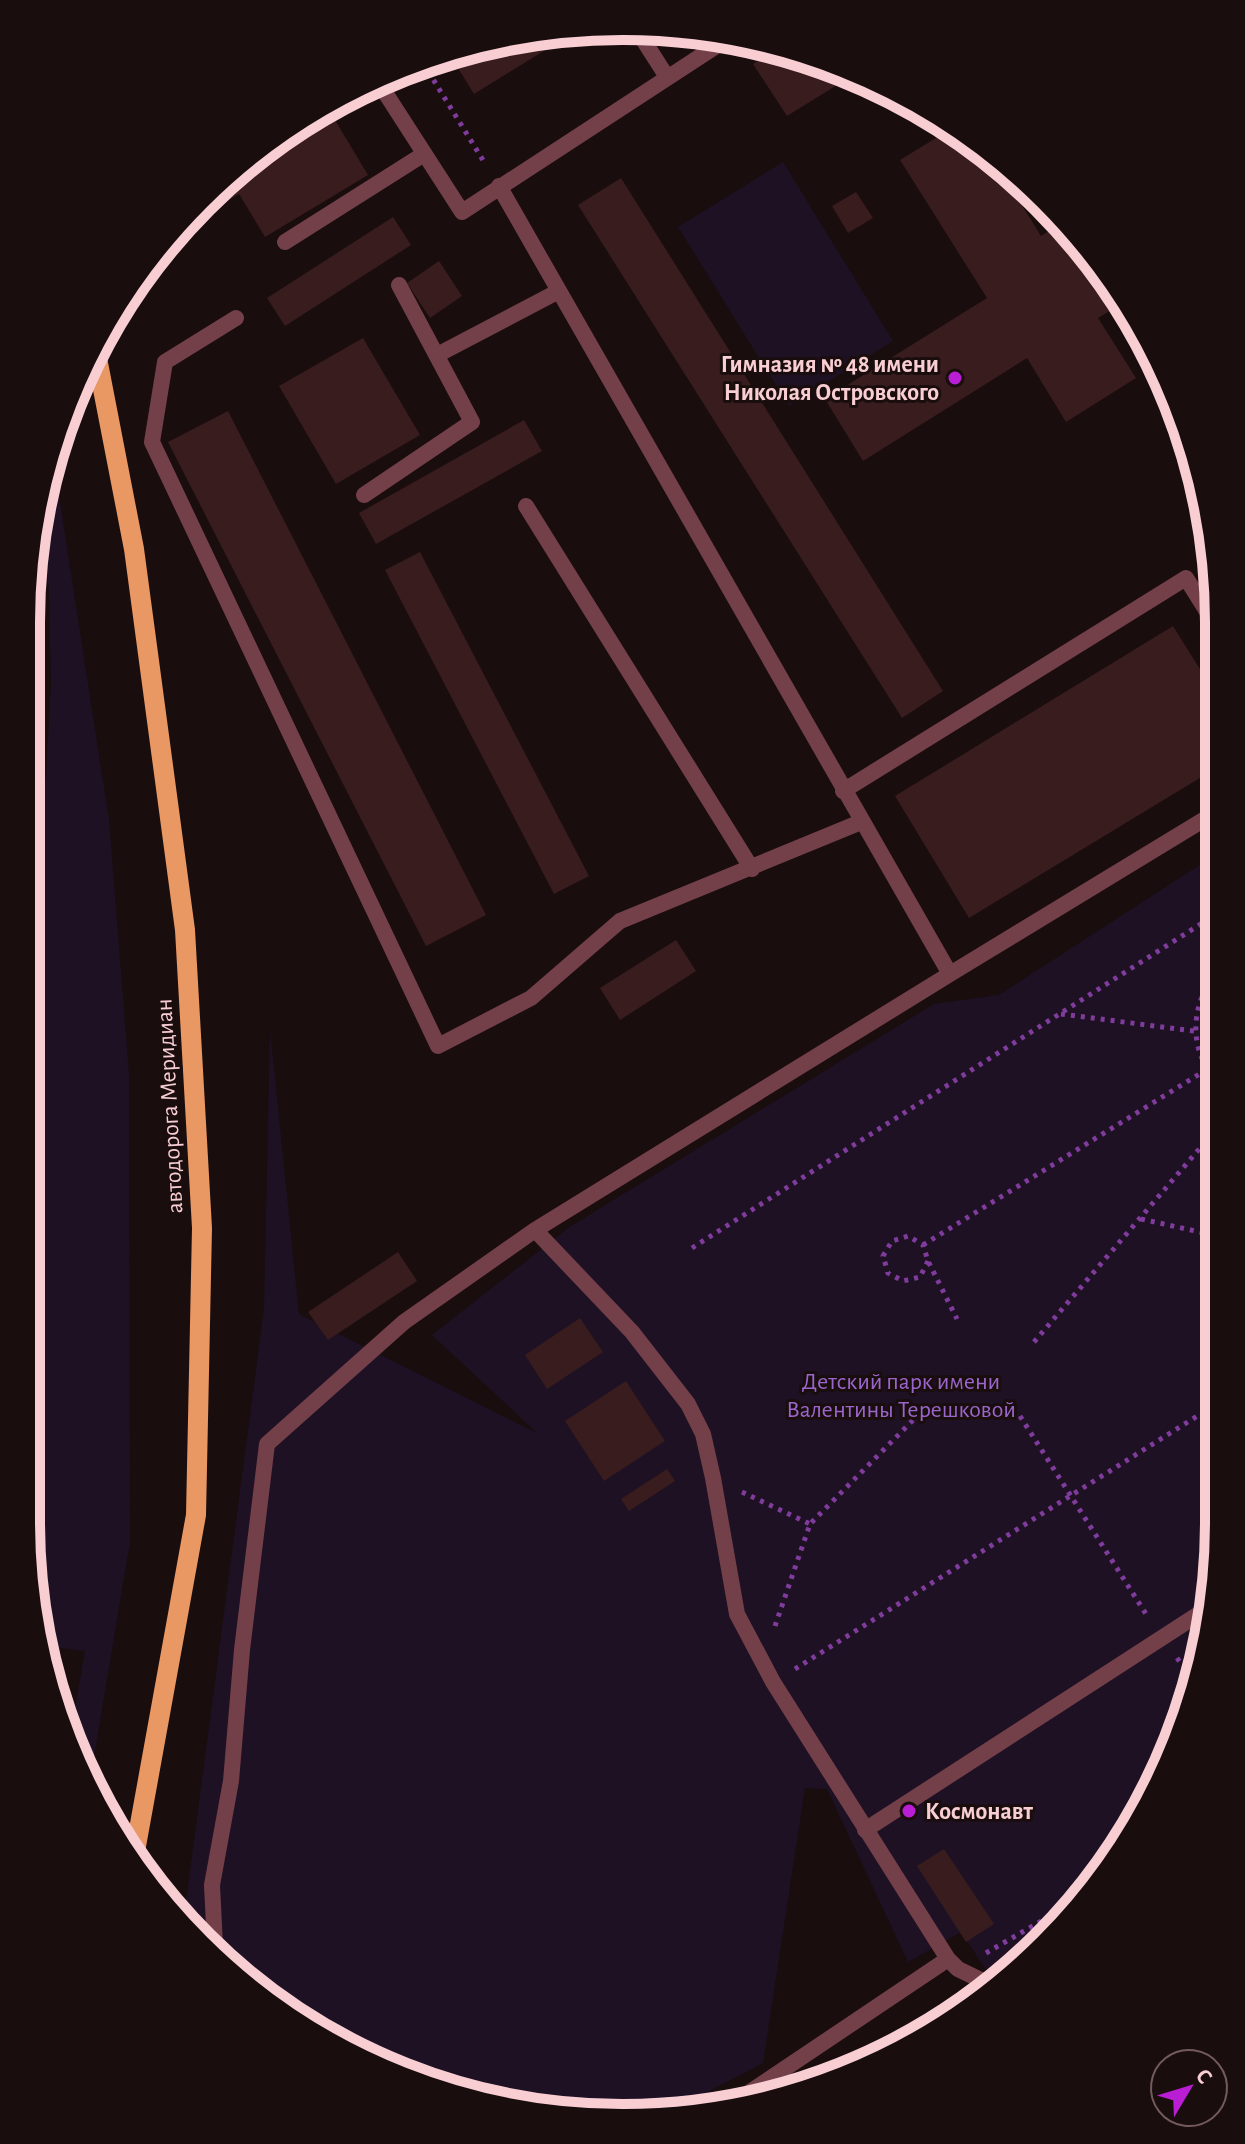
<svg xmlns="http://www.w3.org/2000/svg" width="1245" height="2144" font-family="'Alegreya Sans',sans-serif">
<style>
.green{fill:#1e1123}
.building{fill:#391c1d}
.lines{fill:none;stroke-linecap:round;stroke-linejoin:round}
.path{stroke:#803c9d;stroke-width:5;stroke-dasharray:4 6;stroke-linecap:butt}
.lane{stroke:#733f49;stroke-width:16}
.street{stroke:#733f49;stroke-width:16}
.primary{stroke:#e99763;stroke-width:20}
.poi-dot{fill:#ba1ed4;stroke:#1a0d0e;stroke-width:3}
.labels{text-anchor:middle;stroke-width:6;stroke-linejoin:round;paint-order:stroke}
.poi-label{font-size:24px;font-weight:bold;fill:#f8ced3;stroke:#1a0d0e;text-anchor:end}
.street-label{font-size:24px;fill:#f8ced3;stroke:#1a0d0e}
.park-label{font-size:24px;fill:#9a65cd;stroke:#1a0d0e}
.rim{fill:none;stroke:#f8ced3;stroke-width:10}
</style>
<rect width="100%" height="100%" fill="#1a0d0e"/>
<path class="green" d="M 783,162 L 893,341 L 789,406 L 678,227 Z
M 53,457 L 109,820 L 129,1074 L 130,1542 L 91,1775 L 70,1737 L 85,1651 L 46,1646 L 26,1521 L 27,923 L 46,775 L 51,684 L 49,592 L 42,510 Z
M 1218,853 L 1218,1561 L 1187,1714 L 1119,1853 L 1015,1970 L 1001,1979 L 989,1974 L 961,1932 L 908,1962 L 827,1789 L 805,1788 L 763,2063 L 660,2117 L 468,2098 L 291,2017 L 184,1917 L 264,1309 L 270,1029 L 299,1314 L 537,1433 L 432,1335 L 571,1226 L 934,1004 L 999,995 Z"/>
<path class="building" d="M 578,30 L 474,94 L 450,55 L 506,38 Z
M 777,49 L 850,71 L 855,74 L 787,116 L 753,64 Z
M 329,110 L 368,175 L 265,237 L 239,194 L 212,210 L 204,198 L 263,149 Z
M 954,127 L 992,157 L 1041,236 L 1062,223 L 1123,303 L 1098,318 L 1136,378 L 1066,422 L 1027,358 L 863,461 L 825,399 L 987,298 L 900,160 Z
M 621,178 L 943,691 L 902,718 L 578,205 Z
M 856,192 L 873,218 L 848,233 L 832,206 Z
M 393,217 L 411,245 L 285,326 L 267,298 Z
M 439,261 L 462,296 L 430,318 L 407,283 Z
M 363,338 L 420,435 L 336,484 L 279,386 Z
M 228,411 L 486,915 L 426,946 L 168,442 Z
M 524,420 L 542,451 L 376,544 L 359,513 Z
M 420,552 L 589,876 L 554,894 L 385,570 Z
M 1173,626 L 1218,698 L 1218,767 L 969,918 L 895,796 Z
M 676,940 L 696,971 L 620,1020 L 600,988 Z
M 398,1252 L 417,1281 L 328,1340 L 308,1312 Z
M 580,1318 L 603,1352 L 547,1389 L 525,1355 Z
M 626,1381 L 665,1441 L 604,1481 L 565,1421 Z
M 667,1469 L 675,1481 L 629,1511 L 621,1499 Z
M 944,1849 L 994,1924 L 966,1942 L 917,1866 Z"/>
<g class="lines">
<path class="path" d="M 423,63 L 486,165
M 1218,972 C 1190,1001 1187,1053 1218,1080
M 1061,1014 L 1194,1031
M 1141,1219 L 1218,1236
M 923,1245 L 1206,1070
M 692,1248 L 1218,913
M 928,1261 L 920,1277 L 903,1281 L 888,1273 L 883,1256 L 892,1241 L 908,1236 L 923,1245 L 928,1261 L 957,1319
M 1034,1342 L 1218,1127
M 1020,1416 L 1146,1614
M 742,1492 L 810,1524
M 775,1626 L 810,1524 L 931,1402
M 1177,1658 L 1194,1680
M 795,1669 L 1218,1403
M 986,1953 L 1076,1901"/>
<path class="lane" d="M 635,27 L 667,77
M 920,109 L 929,122
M 285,242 L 424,154
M 236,318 L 165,362 L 152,442 L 438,1046 L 531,998 L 620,921 L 861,822
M 439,354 L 559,291
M 364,495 L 472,422 L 399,285
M 526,506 L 752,869
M 843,791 L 1186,578 L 1218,629
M 950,974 L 1218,811
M 535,1230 L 632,1332 L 688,1404 L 703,1434 L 713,1478 L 737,1614 L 773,1682 L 948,1959 L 741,2098
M 215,1946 L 212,1885 L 231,1781 L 242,1650 L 267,1444 L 404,1322 L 535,1230 L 950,974 L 499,186
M 948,1959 L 958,1969 L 991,1985"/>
<path class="street" d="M 377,80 L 462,212 L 730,37
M 865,1830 L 1208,1608"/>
<path class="primary" d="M 96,353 L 134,549 L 185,930 L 202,1228 L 196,1515 L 134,1857"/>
</g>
<g class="poi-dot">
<circle cx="955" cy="378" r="8"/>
<circle cx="909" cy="1811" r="8"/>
</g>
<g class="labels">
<g class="poi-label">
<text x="939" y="372">Гимназия № 48 имени<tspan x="939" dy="28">Николая Островского</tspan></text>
<text x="925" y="1819" text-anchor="start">Космонавт</text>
</g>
<g class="street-label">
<text transform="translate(169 1106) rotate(-93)" y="8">автодорога Меридиан</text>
</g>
<g class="park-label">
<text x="901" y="1389">Детский парк имени<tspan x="901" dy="28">Валентины Терешковой</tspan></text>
</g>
</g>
<path d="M0 0H1245V2144H0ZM622 40H623A582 582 0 0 1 1205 622V1522A582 582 0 0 1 623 2104H622A582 582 0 0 1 40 1522V622A582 582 0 0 1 622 40Z" fill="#1a0d0e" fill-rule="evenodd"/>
<path class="rim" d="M622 40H623A582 582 0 0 1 1205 622V1522A582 582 0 0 1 623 2104H622A582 582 0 0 1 40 1522V622A582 582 0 0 1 622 40Z"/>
<g transform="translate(1189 2088) rotate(52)"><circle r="38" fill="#1a0d0e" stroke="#735a5d" stroke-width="2"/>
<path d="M0-6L14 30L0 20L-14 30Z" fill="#ba1ed4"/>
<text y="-12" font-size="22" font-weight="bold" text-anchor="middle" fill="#f8ced3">С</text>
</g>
</svg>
